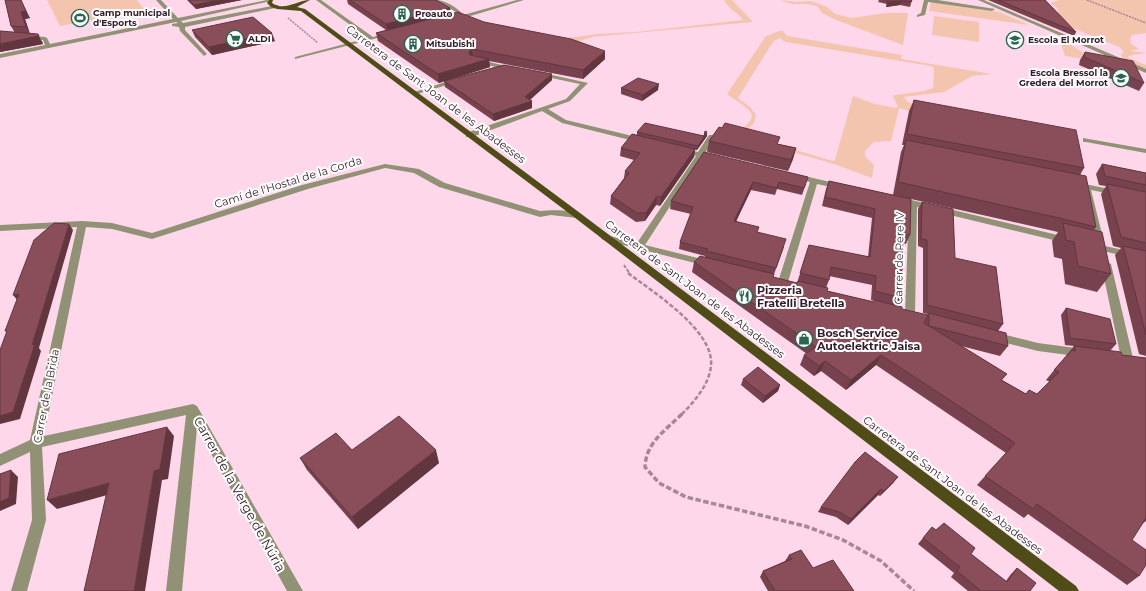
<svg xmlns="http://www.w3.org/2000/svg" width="1146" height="591" font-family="Montserrat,sans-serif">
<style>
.green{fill:#f3c5af;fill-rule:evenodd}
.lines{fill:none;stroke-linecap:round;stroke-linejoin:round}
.path-far3{stroke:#a78697;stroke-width:1.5;stroke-dasharray:2 1;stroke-linecap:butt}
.path-far2{stroke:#a78697;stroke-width:2;stroke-dasharray:3.5 1.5;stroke-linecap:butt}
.path-far1{stroke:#a78697;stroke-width:2.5;stroke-dasharray:4.5 2;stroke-linecap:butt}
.path{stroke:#a78697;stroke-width:3.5;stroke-dasharray:5.5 2.5;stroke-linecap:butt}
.minor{fill:#919176;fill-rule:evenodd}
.major{fill:#4f4c18;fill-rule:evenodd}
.wall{fill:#77424d;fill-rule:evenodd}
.shaded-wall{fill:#61363f}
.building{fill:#8a4d5a;stroke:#61363f}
.labels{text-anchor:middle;stroke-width:4;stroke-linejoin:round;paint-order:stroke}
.far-poi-label{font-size:9px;font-weight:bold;fill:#341d29;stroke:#fff;text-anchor:start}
.street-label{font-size:11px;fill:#341d29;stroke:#fff}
.poi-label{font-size:11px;font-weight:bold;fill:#341d29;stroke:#fff;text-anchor:start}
.near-street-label{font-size:13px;fill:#341d29;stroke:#fff}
</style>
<rect width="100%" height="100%" fill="#ffd7eb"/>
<path class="green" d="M 47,0 L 137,0 L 145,10 L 60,26 Z
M 724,0 L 732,0 L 752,21 L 752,22 L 592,37 L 576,42 L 557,37 L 568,38 L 597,34 L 636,32 L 743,20 C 738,12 728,9 724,0 Z
M 780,0 L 797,2 L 811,1 L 827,7 L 835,14 L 852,18 L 885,13 L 908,13 L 903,45 L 836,20 L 822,13 L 817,6 L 807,4 L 792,4 Z
M 1059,0 L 1146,0 L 1146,33 L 1132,35 L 1130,38 L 1131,44 L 1139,49 L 1130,51 L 1146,53 L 1132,55 L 1127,57 L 1146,65 L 1146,71 L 1123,59 L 1121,55 L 1124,52 L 1119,47 L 1068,26 L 1059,20 L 1057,8 L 1050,3 Z
M 931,2 L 999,12 L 1029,25 L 929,11 Z
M 934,16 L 979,22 L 979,42 L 932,35 Z
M 779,31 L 783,31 L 787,36 L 793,37 L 902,55 L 901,59 L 992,74 L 972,76 L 944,92 L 904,97 L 908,102 L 913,104 L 909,111 L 899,108 L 891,141 L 874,142 L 865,151 L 865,156 L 874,165 L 872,178 L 834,164 L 736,136 L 751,120 L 752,114 L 747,108 L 727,94 L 766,36 ZM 780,38 L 782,40 L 786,42 L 931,66 L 934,68 L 933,88 L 924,91 L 895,95 L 893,97 L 898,106 L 896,108 L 875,104 L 853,96 L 835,160 L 833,161 L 779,145 L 744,132 L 754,123 L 756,115 L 750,107 L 738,98 L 771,45 L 774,41 Z
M 1061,44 L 1071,45 L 1090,57 L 1111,63 L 1065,56 Z"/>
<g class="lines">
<path class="path-far3" d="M 1087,0 L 1146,23
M 288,18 L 318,43"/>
<path class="path-far2" d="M 624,265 L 630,274"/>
<path class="path-far1" d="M 628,273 C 653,292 715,331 711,366 C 709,385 694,402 681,415"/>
<path class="path" d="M 682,414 C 666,430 646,442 645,467 L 659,483 L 686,497 L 805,526 L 843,540 L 881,561 L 914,591"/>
<path class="minor" d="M 156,0 L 161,0 L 178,18 L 267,0 L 271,1 L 181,21 L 183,23 L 277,5 L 280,7 L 185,27 L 185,30 L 207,54 L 204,56 L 180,31 L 179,27 L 172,26 L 172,24 L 178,23 L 176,22 L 0,58 L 0,54 L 45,45 L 43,40 L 0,37 L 0,33 L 45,37 L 47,38 L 50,44 L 173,19 Z
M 316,0 L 321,0 L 373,37 L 390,32 L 393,34 L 295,59 L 295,57 L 368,38 Z
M 435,0 C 445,0 457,7 463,15 L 517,0 L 524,0 L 467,17 L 469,19 L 466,21 L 462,18 L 452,20 L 452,18 L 458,16 L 456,12 Z
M 924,0 L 938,0 L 995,9 L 992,11 L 928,2 L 925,15 L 917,17 L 917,15 L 921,13 Z
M 978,0 L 984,0 L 1146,69 L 1146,73 Z
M 477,59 L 506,66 L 507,67 L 504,69 L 475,62 L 475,60 Z
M 539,72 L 588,83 L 570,101 L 548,109 L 566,120 L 645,139 L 646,141 L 642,143 L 562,123 L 542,111 L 472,137 L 466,137 L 466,133 L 566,99 L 580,84 L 537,75 L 537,73 Z
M 458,78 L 461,80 L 460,81 L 414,95 L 411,93 Z
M 709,135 L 712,135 L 716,137 L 705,153 L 718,158 L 714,160 L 702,157 L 645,245 L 710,261 L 712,263 L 710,265 L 707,266 L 603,240 L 601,238 L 603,236 L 606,235 L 637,243 L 696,156 L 678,150 L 682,148 L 698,152 Z
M 1083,138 L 1146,149 L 1146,153 L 1086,142 L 1083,142 Z
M 385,164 L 419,169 L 445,183 L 540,211 C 550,210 574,209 581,215 L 577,218 L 551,215 L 540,217 L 439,187 L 414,173 L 385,168 L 308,189 L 152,239 L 112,229 L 86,227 L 44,436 L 193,404 L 197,406 L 303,591 L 287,591 L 197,428 L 182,591 L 166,591 L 186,415 L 42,447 L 46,520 L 27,591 L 11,591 L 32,520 L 30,452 L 0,466 L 0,454 L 30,440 L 77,227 L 0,231 L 0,225 L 82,221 L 112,223 L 152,233 L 302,185 Z
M 793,174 L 796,174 L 843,185 L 844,187 L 840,189 L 817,184 L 788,282 L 783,285 L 778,282 L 810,182 L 793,178 Z
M 1072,182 L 1075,182 L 1119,191 L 1120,193 L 1119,195 L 1116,195 L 1091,190 L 1105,246 L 1146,255 L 1146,261 L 1090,248 L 1088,246 L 1090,244 L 1096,244 L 1084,191 L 1086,189 L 1072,186 Z
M 899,197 L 1066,237 L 1071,240 L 1066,243 L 917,207 L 915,314 L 914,317 L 906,317 L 905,314 L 909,205 L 896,202 L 895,200 Z
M 1106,261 L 1111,264 L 1133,358 L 1131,361 L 1127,362 L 1123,361 L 1121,358 L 1101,264 Z
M 994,332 L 1038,343 L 1083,349 L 1087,350 L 1088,353 L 1087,356 L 1083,357 L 1038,351 L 990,339 L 989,336 L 990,333 Z"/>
<path class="major" d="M 269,0 L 273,0 L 272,3 C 285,12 297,0 310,0 L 297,7 L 305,9 L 580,213 L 1076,586 L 1079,591 L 1059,591 L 574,217 L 301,11 L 277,9 L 271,7 L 267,3 Z"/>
</g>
<path class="wall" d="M 5,0 L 30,18 L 25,19 L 30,34 L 42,41 L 43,44 L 0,52 L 0,31 L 15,33 L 11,26 Z
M 187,0 L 242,0 L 196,9 Z
M 347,0 L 436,0 L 450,8 L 451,14 L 484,22 L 605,59 L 583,79 L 489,61 L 490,67 L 448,80 L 552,80 L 530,100 L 532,101 L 532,108 L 494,121 L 445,87 L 444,81 L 439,83 L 378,41 L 376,33 L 386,30 L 348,4 Z
M 879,0 L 912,0 L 910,7 L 900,5 L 886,7 L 887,4 L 878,2 Z
M 988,0 L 1045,0 L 1076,32 L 1074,36 Z
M 192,30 L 275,41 L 212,55 L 195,37 Z
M 1085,52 L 1144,83 L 1139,91 L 1079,65 L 1080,60 Z
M 621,88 L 658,90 L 642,101 L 621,94 Z
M 914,100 L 1084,168 L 1080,175 L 1096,227 L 1094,230 L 1111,274 L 1097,292 L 1065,284 L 1062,259 L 1054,257 L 1052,241 L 1058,232 L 911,199 L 910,235 L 906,244 L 903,243 L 901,298 L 898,305 L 902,309 L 927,315 L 928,314 L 923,313 L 923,248 L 918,246 L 918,209 L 922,202 L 955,258 L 1003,324 L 998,331 L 1008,346 L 1000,356 L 961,346 L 1007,374 L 1002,380 L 1026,394 L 1037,394 L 1050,382 L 1046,380 L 1074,346 L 1065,345 L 1061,315 L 1066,308 L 1116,344 L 1110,351 L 1122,355 L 1146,358 L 1146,521 L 1142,524 L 1132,540 L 1139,576 L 1127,585 L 1028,514 L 1024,518 L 977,485 L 1006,453 L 876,365 L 846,390 L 821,371 L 814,376 L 800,365 L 804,355 L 807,354 L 692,272 L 694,262 L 705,257 L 705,256 L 679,249 L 680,242 L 691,214 L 670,209 L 671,201 L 704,152 L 806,184 L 802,195 L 777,189 L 775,195 L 751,190 L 736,221 L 784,247 L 773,277 L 797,283 L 809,245 L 868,257 L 872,218 L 822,206 L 826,189 L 829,181 L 893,195 L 901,152 L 904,145 L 902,145 L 909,111 ZM 829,276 L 872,285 L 871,300 L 874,301 L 874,302 L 827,291 L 826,288 L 829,280 Z
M 637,132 L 707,136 L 697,150 L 695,150 L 694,157 L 660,206 L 656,205 L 645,221 L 636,222 L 610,204 L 611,196 L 624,178 L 625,171 L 634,160 L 620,156 L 621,148 L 637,135 Z
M 709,141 L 778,144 L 796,148 L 793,159 L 788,171 L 707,152 Z
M 1102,164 L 1146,173 L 1146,356 L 1139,354 L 1115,255 L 1121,248 L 1113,246 L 1101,194 L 1106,186 L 1099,185 L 1096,174 Z
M 743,379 L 780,385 L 778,391 L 763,403 L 741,385 Z
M 352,450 L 439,463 L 358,529 L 307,470 L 300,458 Z
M 894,482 L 880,496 L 878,495 L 848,525 L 836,517 L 818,512 L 821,507 Z
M 923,538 L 971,554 L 1006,581 L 1011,574 L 1017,568 L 1030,591 L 968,591 L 951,577 L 954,573 L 918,544 Z
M 789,555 L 813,568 L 854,591 L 768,591 L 760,577 L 763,571 L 785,561 Z"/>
<path class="shaded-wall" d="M 21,0 L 30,18 L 25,19 L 30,34 L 26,27 L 21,12 Z
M 220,0 L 242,0 L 196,9 L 194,5 Z
M 902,1 L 900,5 L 886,7 L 887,2 Z
M 450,8 L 451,15 L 388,32 L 386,24 Z
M 272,33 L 275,41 L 212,55 L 209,47 Z
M 38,34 L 43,44 L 0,52 L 0,44 Z
M 472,49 L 473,58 L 470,60 L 469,52 Z
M 605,51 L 605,59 L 583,79 L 583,70 Z
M 489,59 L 490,67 L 439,83 L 438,74 Z
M 552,74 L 552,80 L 526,103 L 532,101 L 532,108 L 494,121 L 493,114 L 525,97 Z
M 659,84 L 658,90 L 642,101 L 643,95 Z
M 707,132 L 707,136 L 697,150 L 698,146 Z
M 796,148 L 793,159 L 788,171 L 791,160 Z
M 695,149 L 694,157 L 660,206 L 661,197 Z
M 753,182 L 751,190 L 733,228 L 734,221 Z
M 657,196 L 656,205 L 645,221 L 646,213 Z
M 69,224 L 73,230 L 39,348 L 41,351 L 20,419 L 0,424 L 0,416 L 32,345 Z
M 19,294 L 19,302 L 13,295 Z
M 881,355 L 876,365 L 846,390 L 851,380 Z
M 825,361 L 821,371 L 814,376 L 819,366 Z
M 780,385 L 778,391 L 763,403 L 765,396 Z
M 167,427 L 174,436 L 168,479 L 162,480 L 145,591 L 134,591 L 154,471 Z
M 436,450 L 439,463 L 358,529 L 352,517 Z
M 11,470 L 18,477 L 16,504 L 0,511 L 0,502 Z
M 898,477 L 894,482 L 880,496 L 884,491 Z
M 109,483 L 118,492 L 57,509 L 47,500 Z
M 881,489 L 878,495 L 848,525 L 851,519 Z"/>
<path class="building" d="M 5,0 L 21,0 L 26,11 L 21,12 L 26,27 L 11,26 Z
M 189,0 L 220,0 L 194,5 Z
M 350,0 L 436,0 L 450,8 L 386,24 Z
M 888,0 L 912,0 L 911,2 L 902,1 L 887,2 Z
M 998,0 L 1045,0 L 1076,32 Z
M 458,12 L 484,22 L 571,39 L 605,51 L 583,70 L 472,49 L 469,52 L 470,55 L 489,59 L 438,74 L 376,33 Z
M 253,17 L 272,33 L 209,47 L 192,30 Z
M 0,31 L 38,34 L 39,36 L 0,44 Z
M 1085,52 L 1133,61 L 1144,83 L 1084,57 Z
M 504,65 L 552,74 L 525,97 L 532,101 L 493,114 L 444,81 Z
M 638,78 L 659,84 L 643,95 L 621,88 Z
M 914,100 L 1076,130 L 1084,168 L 907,134 Z
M 645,123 L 704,136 L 705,131 L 707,132 L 698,146 L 637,132 Z
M 725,123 L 780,137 L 777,144 L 796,148 L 791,160 L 709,141 L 719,127 L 722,128 Z
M 632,134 L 695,149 L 661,197 L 657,196 L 646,213 L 637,213 L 611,196 L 629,173 L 625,171 L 640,153 L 621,148 Z
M 906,140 L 1086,176 L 1096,227 L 1059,218 L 898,182 Z
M 704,152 L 808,177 L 804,188 L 779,182 L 777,188 L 753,182 L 734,221 L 759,227 L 757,232 L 786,239 L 776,268 L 706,251 L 708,249 L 680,242 L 693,207 L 671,201 Z
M 1102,164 L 1146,173 L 1146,185 L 1105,176 Z
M 829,181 L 911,199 L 910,235 L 903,234 L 901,298 L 875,291 L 876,276 L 831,267 L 829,280 L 800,273 L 809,245 L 870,257 L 875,209 L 825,197 Z
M 1107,184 L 1146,192 L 1146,243 L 1121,237 Z
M 922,202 L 953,209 L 955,258 L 996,267 L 1003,324 L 927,305 L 927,240 L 921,239 Z
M 54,223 L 69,224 L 32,345 L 35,344 L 13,412 L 0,416 L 0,350 L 7,331 L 5,331 L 19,294 L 13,295 L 34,240 Z
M 1063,223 L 1102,232 L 1111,274 L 1078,266 L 1074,242 L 1066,240 Z
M 1123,246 L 1146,251 L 1146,335 Z
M 700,256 L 774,274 L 773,277 L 797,283 L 798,281 L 828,288 L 827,291 L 874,302 L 875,300 L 902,307 L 902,309 L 928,315 L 924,323 L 929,326 L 929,313 L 1006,333 L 1008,346 L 929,326 L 1007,374 L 1001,380 L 1026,394 L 1029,390 L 1037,394 L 1059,372 L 1054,370 L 1072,350 L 1076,351 L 1074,346 L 1121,352 L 1122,355 L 1146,358 L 1146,518 L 1132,540 L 1146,550 L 1146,565 L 1139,576 L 1037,504 L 1033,509 L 985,476 L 1015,443 L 881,355 L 851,380 L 825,361 L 819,366 L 804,355 L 816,347 L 694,262 Z
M 1066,308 L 1110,319 L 1116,344 L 1070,338 Z
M 758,367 L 780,385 L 765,396 L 743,379 Z
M 399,416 L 436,450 L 352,517 L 300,458 L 336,433 L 352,450 Z
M 167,427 L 160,469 L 154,471 L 134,591 L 84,591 L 109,483 L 47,500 L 59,454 Z
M 865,452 L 898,477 L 884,491 L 881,489 L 851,519 L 839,512 L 821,507 L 855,462 Z
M 11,470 L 9,498 L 0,502 L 0,474 Z
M 944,523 L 975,548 L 971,554 L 1007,582 L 1017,568 L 1036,583 L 1030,591 L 981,591 L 957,571 L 960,567 L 923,538 L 932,527 L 936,530 Z
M 801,550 L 813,568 L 833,560 L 854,591 L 775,591 L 763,571 L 792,559 L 789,555 Z"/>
<defs>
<symbol id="building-ring" viewBox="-11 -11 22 22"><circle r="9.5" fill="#fff" stroke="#2a6550" stroke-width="1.5"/><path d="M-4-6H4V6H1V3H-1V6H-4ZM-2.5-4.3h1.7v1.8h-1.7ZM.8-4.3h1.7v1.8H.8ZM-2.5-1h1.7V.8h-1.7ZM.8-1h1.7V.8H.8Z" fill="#2a6550"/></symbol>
<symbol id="stadium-ring" viewBox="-11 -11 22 22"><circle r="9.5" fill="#fff" stroke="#2a6550" stroke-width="1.5"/><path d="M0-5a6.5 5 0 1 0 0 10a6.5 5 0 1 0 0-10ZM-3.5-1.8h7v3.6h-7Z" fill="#2a6550"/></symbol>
<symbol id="supermarket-ring" viewBox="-11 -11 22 22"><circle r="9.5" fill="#fff" stroke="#2a6550" stroke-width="1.5"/><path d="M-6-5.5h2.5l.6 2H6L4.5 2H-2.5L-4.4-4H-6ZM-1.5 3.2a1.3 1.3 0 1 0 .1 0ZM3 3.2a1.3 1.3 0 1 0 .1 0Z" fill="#2a6550"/></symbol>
<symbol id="school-ring" viewBox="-11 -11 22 22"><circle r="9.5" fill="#fff" stroke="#2a6550" stroke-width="1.5"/><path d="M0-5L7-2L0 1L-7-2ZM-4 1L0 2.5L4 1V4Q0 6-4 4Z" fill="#2a6550"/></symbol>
<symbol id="restaurant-ring" viewBox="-11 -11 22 22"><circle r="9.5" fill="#fff" stroke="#2a6550" stroke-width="1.5"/><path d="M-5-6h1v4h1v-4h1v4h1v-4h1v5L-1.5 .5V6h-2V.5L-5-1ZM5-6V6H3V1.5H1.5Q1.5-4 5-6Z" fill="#2a6550"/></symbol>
<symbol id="shop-ring" viewBox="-11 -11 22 22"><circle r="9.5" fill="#fff" stroke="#2a6550" stroke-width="1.5"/><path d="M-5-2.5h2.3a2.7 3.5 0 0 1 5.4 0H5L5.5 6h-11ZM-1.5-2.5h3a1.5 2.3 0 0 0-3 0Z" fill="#2a6550"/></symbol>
</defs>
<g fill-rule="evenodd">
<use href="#building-ring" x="392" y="4" width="20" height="20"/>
<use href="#stadium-ring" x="70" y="8" width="20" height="20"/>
<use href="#supermarket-ring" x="225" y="29" width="20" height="20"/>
<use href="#school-ring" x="1005" y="30" width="20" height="20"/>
<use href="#building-ring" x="403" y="34" width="20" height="20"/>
<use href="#school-ring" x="1111" y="68" width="20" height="20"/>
<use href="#restaurant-ring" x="734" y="286" width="20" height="20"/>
<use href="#shop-ring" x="794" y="329" width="20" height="20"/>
</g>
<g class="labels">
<g class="far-poi-label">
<text x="93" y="16">Camp municipal<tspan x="93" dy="10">d'Esports</tspan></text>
<text x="415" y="17">Proauto</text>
<text x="248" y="42">ALDI</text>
<text x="1028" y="43">Escola El Morrot</text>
<text x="426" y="47">Mitsubishi</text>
<text x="1108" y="76" text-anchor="end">Escola Bressol la<tspan x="1108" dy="10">Gredera del Morrot</tspan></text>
</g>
<g class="street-label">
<text transform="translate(436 94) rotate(37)" y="4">Carretera de Sant Joan de les Abadesses</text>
<text transform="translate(288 182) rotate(-17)" y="4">Camí de l'Hostal de la Corda</text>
<text transform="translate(899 258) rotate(-89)" y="4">Carrer de Pere IV</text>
<text transform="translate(695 289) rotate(37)" y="4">Carretera de Sant Joan de les Abadesses</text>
<text transform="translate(46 396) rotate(-79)" y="4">Carrer de la Brida</text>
<text transform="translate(953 485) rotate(37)" y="4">Carretera de Sant Joan de les Abadesses</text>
</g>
<g class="poi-label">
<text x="757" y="294">Pizzeria<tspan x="757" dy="13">Fratelli Bretella</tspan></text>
<text x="817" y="337">Bosch Service<tspan x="817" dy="13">Autoelektric Jaisa</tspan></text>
</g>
<g class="near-street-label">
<text transform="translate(240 494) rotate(61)" y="5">Carrer de la Verge de Núria</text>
</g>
</g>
</svg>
